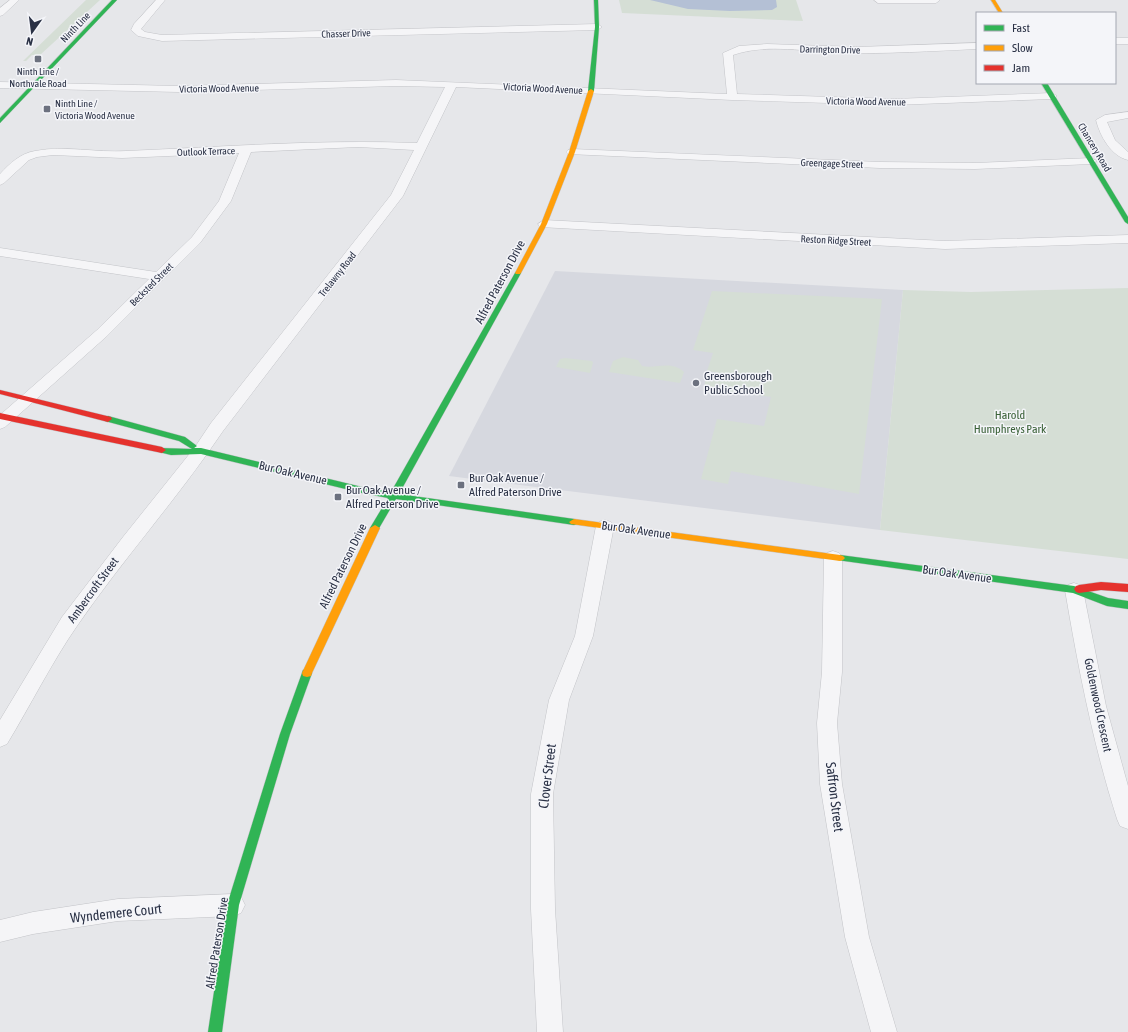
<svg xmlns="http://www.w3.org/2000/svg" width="1128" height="1032" font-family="'Asap Condensed',sans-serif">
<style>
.built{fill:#d6d8df}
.green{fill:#d5ded5}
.water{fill:#b4c0d5}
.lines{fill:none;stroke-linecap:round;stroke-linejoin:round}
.street-casing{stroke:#c3c4c8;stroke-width:1}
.fast-casing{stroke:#c3c4c8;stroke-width:1}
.slow-casing{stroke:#c3c4c8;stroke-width:1}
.jam-casing{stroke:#c3c4c8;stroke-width:1}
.street{fill:#f5f5f7;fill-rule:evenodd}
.fast{fill:#30b455;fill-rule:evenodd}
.slow{fill:#ff9f0a;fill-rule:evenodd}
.jam{fill:#e5322d;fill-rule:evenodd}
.poi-dot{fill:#6c717f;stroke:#f4f5f9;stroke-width:1.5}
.labels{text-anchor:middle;stroke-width:3;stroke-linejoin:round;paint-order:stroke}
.far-street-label{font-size:10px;fill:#2a3145;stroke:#f4f5f9}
.far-poi-label{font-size:10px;fill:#2a3145;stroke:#f4f5f9}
.street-label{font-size:12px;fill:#2a3145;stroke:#f4f5f9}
.poi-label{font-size:12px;fill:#2a3145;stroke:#f4f5f9;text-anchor:start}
.park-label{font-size:12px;fill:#3a6137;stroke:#f4f5f9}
.near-street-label{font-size:14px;fill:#2a3145;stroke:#f4f5f9}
</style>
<rect width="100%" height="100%" fill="#e6e7ea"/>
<path class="built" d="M 555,271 L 903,290 L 880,530 L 449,476 Z"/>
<path class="green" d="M 86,0 L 100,0 L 40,55 L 32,55 L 26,61 L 23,61 Z
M 619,0 L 796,0 L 803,21 L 622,13 Z
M 1128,288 L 1128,559 L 880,530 L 903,290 L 971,292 Z
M 712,291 L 882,299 L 859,494 L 731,471 L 728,484 L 701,479 L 717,419 L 764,426 L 771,397 L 726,391 L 725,394 L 703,391 L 707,375 L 714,376 L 726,374 L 707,371 L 713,353 L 693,350 Z
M 623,357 L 638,360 L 642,366 C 657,369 671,360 684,372 L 680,383 L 609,372 L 613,361 Z
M 565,358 L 592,361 L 593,363 L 590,373 L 556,367 L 560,359 Z"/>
<path class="water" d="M 650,0 L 776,0 L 777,7 L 772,10 L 730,11 L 688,9 Z"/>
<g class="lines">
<defs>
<path id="street" d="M 10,0 L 19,0 L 3,15 L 0,16 L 0,8 Z
M 156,0 L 165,0 L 141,29 L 145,32 L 162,35 L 597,24 L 602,27 L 597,30 L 162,41 L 138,36 L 131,30 L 134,24 Z
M 874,0 L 940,0 L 936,3 L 878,3 Z
M 1115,38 L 1128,38 L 1128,44 L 1115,44 Z
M 977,43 L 977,49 C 932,51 887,54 842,53 C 807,52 768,43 733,55 L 737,94 L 894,99 L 1052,93 L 1057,96 L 1052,99 L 894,105 L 732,100 L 456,87 L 403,196 L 223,431 C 178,498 123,559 77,626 C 52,662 30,706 7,744 L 0,747 L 0,720 L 62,617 L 123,537 L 195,447 L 211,423 L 391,195 L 414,150 L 358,147 L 251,152 L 231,201 L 200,243 L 107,336 L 5,427 L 0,429 L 0,415 L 97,330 L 149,279 L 0,256 L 0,248 L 156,272 L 192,237 L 219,201 L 239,153 L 122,158 L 53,155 L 37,157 L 29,160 L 4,183 L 0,185 L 0,174 C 9,164 21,153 35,151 C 65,145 96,153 126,151 C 223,147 320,139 417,143 L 445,87 L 396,86 L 179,92 L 0,88 L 0,82 L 179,86 L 396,80 L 727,94 L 723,53 L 739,46 L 767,44 L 857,47 Z
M 1128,112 L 1128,118 L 1107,122 L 1115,140 L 1128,152 L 1128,160 C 1111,156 1100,136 1096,120 L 1105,115 Z
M 572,149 L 880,162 L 975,163 L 1091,158 L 1097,161 L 1091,164 L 975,169 L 880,168 L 568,154 L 566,152 L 568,150 Z
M 544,220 L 945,241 L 1128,235 L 1128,243 L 945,249 L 540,227 L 538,224 Z
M 605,520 L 611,522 L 614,526 L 593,636 L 569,700 L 553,794 L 555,909 L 563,1032 L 537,1032 L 531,909 L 531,794 L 549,700 L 575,636 L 596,526 L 599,522 Z
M 833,551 L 839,553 L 842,557 L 842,672 L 837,723 L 842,784 L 869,937 L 897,1032 L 871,1032 L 845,937 L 820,784 L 817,723 L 822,672 L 824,557 L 827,553 Z
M 1074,583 L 1080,585 L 1083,590 L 1106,706 L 1128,786 L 1128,829 L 1120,826 L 1117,819 C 1093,744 1078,667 1065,590 L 1068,585 Z
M 233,894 L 241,897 L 245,905 L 241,913 L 233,916 L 118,921 L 33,934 L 0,942 L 0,920 L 33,912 L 118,899 Z"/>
<path id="fast" d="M 112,0 L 117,0 L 0,123 L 0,118 Z
M 594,0 L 598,0 L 599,27 L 594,91 L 591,93 L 588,91 L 595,27 Z
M 1041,83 L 1047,83 L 1128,217 L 1128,224 L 1125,222 Z
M 518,271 L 521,273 L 399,494 L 574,519 L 579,522 L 577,524 L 574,525 L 396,499 L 378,530 L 375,531 L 370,528 L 388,498 L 362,493 L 201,454 L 171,455 L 159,452 L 158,450 L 159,448 L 192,449 L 179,441 L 105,421 L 104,419 L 108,416 L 185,437 L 197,446 L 194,448 L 201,448 L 362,487 L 391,492 L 515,273 Z
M 840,555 L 1074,586 L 1108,598 L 1128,601 L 1128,609 L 1107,606 L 1073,593 L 837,560 L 835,558 L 837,556 Z
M 307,669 L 311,670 L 312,673 L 290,734 L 239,905 L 222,1032 L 208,1032 L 227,905 L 280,734 L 302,673 L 303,670 Z"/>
<path id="slow" d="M 991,0 L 995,0 L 1003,13 L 999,13 Z
M 591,89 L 594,91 L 575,152 L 547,224 L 521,273 L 520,274 L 516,274 L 515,273 L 541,224 L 569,152 L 588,91 Z
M 574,519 L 840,555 L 843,556 L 845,558 L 843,560 L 840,561 L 571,524 L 569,522 Z
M 375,525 L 380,528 L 312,673 L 311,676 L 307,677 L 303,676 L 302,673 L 370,528 Z"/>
<path id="jam" d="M 0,390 L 111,417 L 112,419 L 108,422 L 0,394 Z
M 0,413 L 162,447 L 166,450 L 162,453 L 0,419 Z
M 1101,582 L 1128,584 L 1128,592 L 1101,590 L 1079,593 L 1076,592 L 1074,589 L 1076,586 L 1079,585 Z"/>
</defs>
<use href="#street" class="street-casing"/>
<use href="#fast" class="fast-casing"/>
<use href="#slow" class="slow-casing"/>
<use href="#jam" class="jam-casing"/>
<use href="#street" class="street"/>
<use href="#fast" class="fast"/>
<use href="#slow" class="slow"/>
<use href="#jam" class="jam"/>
</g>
<g class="poi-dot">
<rect x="34" y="55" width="8" height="8" rx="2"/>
<rect x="43" y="105" width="8" height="8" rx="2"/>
<circle cx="696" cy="383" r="4"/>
<rect x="457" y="481" width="8" height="8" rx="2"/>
<rect x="334" y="493" width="8" height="8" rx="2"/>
</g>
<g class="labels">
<g class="far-street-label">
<text transform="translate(75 27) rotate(-46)" y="4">Ninth Line</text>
<text transform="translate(346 33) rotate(-2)" y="4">Chasser Drive</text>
<text transform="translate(830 49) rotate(1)" y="4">Darrington Drive</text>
<text transform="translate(219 88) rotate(-1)" y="4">Victoria Wood Avenue</text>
<text transform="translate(543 88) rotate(3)" y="4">Victoria Wood Avenue</text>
<text transform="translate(866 101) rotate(1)" y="4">Victoria Wood Avenue</text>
<text transform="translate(1095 147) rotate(59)" y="4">Chancery Road</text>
<text transform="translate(206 151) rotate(-2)" y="4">Outlook Terrace</text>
<text transform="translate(832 163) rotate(2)" y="4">Greengage Street</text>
<text transform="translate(836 240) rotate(3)" y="4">Reston Ridge Street</text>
<text transform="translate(337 274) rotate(-52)" y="4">Trelawny Road</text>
<text transform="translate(151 284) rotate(-45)" y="4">Becksted Street</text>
</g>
<g class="far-poi-label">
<text x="38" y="75">Ninth Line /<tspan x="38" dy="12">Northvale Road</tspan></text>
<text x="55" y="107" text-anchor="start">Ninth Line /<tspan x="55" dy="12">Victoria Wood Avenue</tspan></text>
</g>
<g class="street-label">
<text transform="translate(500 282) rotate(-62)" y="4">Alfred Paterson Drive</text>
<text transform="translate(293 473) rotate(13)" y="4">Bur Oak Avenue</text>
<text transform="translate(636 530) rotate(8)" y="4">Bur Oak Avenue</text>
<text transform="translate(343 566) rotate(-64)" y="4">Alfred Paterson Drive</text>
<text transform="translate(957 574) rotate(8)" y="4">Bur Oak Avenue</text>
<text transform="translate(93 590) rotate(-54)" y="4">Ambercroft Street</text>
<text transform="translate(1098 705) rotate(78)" y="4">Goldenwood Crescent</text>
<text transform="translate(217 943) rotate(-81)" y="4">Alfred Paterson Drive</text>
</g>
<g class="poi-label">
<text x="704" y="380">Greensborough<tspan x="704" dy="14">Public School</tspan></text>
<text x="469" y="482">Bur Oak Avenue /<tspan x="469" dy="14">Alfred Paterson Drive</tspan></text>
<text x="346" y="494">Bur Oak Avenue /<tspan x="346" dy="14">Alfred Peterson Drive</tspan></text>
</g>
<g class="park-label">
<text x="1010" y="419">Harold<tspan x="1010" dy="14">Humphreys Park</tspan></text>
</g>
<g class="near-street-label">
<text transform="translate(547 776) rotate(-83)" y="5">Clover Street</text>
<text transform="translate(835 797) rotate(83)" y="5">Saffron Street</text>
<text transform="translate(116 913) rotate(-6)" y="5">Wyndemere Court</text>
</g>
</g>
<rect x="976" y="12" width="140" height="72" fill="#f4f5f9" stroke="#a3a7b1"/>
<rect x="984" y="25" width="20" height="6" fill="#30b455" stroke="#a3a7b1"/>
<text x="1012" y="32" font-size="12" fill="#2a3145">Fast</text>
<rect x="984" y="45" width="20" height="6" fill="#ff9f0a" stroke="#a3a7b1"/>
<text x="1012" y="52" font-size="12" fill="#2a3145">Slow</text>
<rect x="984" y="65" width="20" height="6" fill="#e5322d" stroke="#a3a7b1"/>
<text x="1012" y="72" font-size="12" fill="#2a3145">Jam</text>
<g transform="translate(32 32) rotate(194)" stroke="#f4f5f9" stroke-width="3" paint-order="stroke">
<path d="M0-3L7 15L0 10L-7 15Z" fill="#2a3145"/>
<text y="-6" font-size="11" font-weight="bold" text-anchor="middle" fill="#2a3145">N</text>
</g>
</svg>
